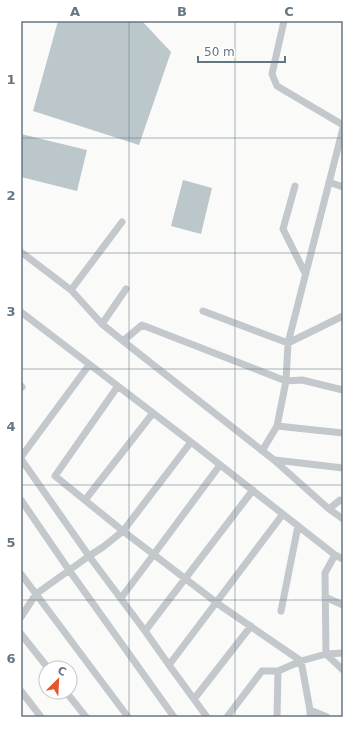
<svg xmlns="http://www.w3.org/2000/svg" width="364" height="738" font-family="'DejaVu Sans',sans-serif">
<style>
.water{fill:#bbc7cb}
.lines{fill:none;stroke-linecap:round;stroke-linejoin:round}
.lane{stroke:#c3c8cc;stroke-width:7}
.grid{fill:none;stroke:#657683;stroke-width:1;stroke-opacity:0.55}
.neatline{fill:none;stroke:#657683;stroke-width:1.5}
.grid-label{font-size:13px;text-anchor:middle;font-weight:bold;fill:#657683}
</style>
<rect width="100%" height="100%" fill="#fafaf8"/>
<path class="water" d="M 58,21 L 142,21 L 171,52 L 139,145 L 33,111 Z
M 21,134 L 87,150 L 77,191 L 21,177 Z
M 183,180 L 212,188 L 201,234 L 171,226 Z"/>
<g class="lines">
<path class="lane" d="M 284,21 L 272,74 L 277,86 L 343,125
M 329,182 L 343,187
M 295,186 L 283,229 L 305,273
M 21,252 L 71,290 L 102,324 L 123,341 L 274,460 L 329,509 L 343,519
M 71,290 L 122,222
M 203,311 L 288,343 L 343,128
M 21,312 L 191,442 L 335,555 L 343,559
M 102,324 L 126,289
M 123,341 L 142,325 L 286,381 L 302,380 L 343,390
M 21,386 L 22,387
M 118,386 L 55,476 L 123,531 L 221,606 L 301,661 L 310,710 L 310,717
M 277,426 L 343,433
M 262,451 L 277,426 L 286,381 L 288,343 L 343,316
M 21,457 L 89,365
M 21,459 L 89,556 L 145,631 L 169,665 L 207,717
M 275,460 L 343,468
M 21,500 L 69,570 L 174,717
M 85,500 L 153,413
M 329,509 L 340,500 L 343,501
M 335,555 L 325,573 L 326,654 L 343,670
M 21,574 L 128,717
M 325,597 L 343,605
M 121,598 L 154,554 L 220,465
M 281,611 L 298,526
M 21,617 L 36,594 L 89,556 L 103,547 L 123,531 L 191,442
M 145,631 L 253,490
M 21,634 L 48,668
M 169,665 L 283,514
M 21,691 L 41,717
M 66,692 L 86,717
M 194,699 L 251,626
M 310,710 L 327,717
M 227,717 L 262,671 L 278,671
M 277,717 L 278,671 L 301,661 L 326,654 L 343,653"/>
</g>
<path class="grid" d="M 129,21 L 129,717M 235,21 L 235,717M 21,138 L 343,138M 21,253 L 343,253M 21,369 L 343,369M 21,485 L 343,485M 21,600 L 343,600"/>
<rect width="364" height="738" fill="none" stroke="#ffffff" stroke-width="44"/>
<g transform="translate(58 680) rotate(24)"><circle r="19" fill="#ffffff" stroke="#c1c8cd"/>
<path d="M0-3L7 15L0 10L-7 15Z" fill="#e4572e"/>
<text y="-6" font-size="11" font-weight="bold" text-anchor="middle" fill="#657683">С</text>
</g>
<path d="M198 56v6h87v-6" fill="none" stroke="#657683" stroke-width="2"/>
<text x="204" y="56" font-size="12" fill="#657683" stroke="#ffffff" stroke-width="3" paint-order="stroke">50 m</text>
<rect x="22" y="22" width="320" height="694" class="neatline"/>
<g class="grid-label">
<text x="75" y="16">A</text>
<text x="182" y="16">B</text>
<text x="289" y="16">C</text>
<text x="11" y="84">1</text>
<text x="11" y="200">2</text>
<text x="11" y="316">3</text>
<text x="11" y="431">4</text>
<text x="11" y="547">5</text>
<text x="11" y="663">6</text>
</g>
</svg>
